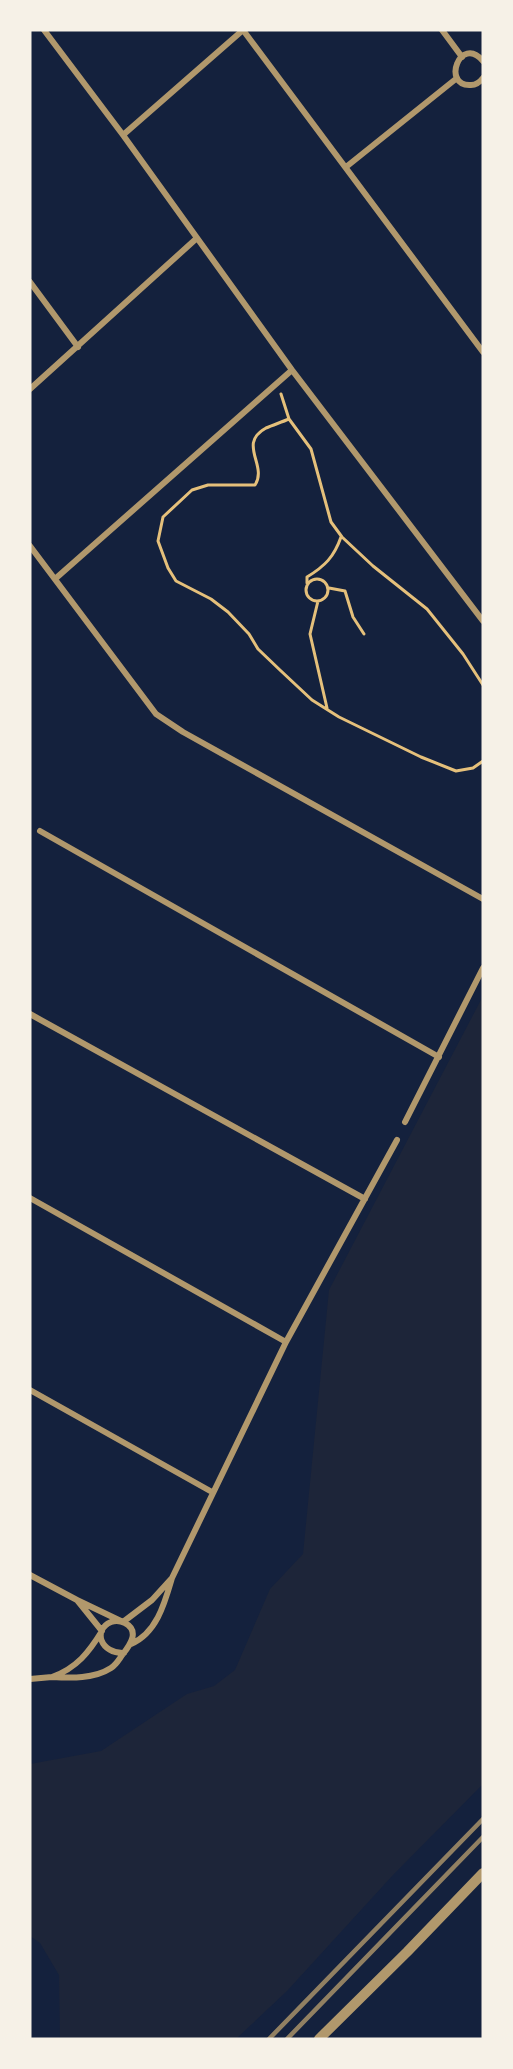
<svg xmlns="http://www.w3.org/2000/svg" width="513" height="2069" font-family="'Archivo Narrow',sans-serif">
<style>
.green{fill:#1d2539}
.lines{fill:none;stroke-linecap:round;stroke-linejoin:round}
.path{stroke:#e5c07b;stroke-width:3}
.minor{stroke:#b1986c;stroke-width:6}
.tertiary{stroke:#b1986c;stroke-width:10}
.rail{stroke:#918062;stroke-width:4.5}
</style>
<rect width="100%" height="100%" fill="#14213d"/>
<path class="green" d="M 483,996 L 483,1784 L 393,1875 L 287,1991 L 236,2039 L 60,2039 L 59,1975 L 40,1943 L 30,1936 L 30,1764 L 101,1751 L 187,1694 L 214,1686 L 235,1670 L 270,1589 L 303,1554 L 329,1290 Z"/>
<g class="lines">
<path class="path" d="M 281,394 L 289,419 L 311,449 L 331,522 L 342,537 L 373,566 L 427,609 L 463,654 L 483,685
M 289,419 C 282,422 273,425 266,428 C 237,444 268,465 255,485 L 208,485 L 192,490 L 163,517 L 158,541 L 168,568 L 176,581 L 211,599 L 228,612 L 249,634 L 258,649 L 281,671 L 312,700 L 339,717 L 421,757 L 456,771 L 473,768 L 483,761
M306 590a11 11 0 1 1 22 0a11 11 0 1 1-22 0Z
M 307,583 L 307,577 C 325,566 334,557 341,537
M 329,588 L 345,591 L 353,617 L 364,634
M 318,601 L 310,634 L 327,708"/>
<path class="minor" d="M 44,30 L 123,135 L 292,370 L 483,621
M 243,30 L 483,352
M 442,30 L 462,57
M 483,61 C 460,34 441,87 471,85 C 477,85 480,82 483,78
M 123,135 L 243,30
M 346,167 L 457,78
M 30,282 L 78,347
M 30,389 L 197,238
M 30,546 L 156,714 L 183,732 L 483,899
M 55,579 L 292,370
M 40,831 L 439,1057
M 30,1014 L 365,1199
M 405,1122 L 483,968
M 30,1198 L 286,1342
M 30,1390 L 212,1492
M 30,1575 L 77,1600
M 172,1578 L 286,1342 L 397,1140
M 124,1653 C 101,1654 92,1630 111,1622 C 116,1620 121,1621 125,1623 C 140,1631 130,1645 123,1654 C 119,1659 117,1664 111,1668 C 94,1679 71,1678 52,1677 C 77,1668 89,1652 102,1631 L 77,1600 L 123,1622 L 152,1600 L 172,1578 C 165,1602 157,1633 131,1644
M 30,1679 L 52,1677"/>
<path class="tertiary" d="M 319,2039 L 407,1952 L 483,1873"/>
<path class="rail" d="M 269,2039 L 483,1819
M 287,2039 L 483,1837"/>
</g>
<rect width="513" height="2069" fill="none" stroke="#f6f1e7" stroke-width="63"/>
</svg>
